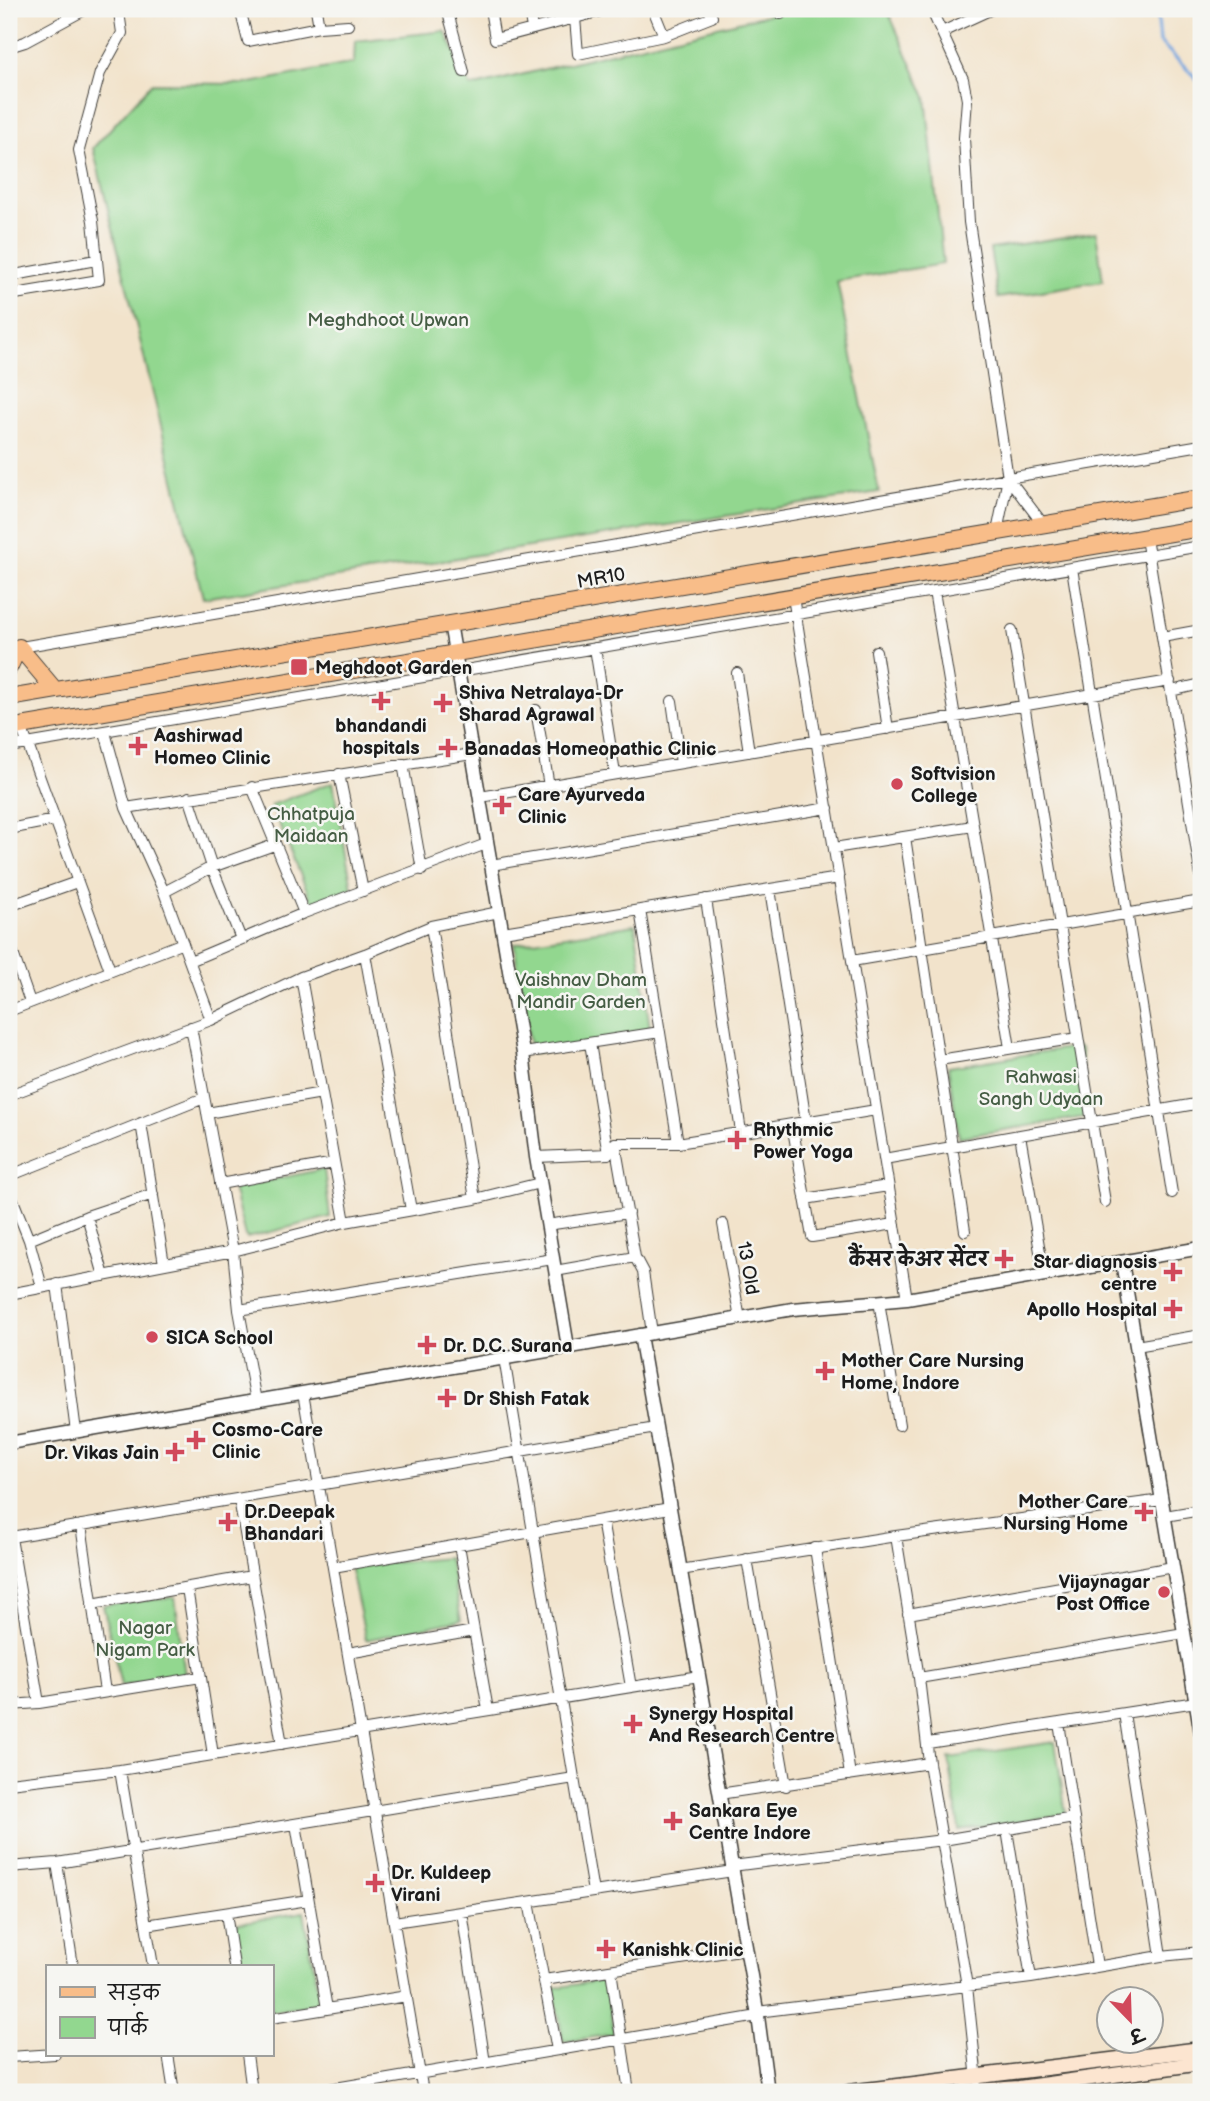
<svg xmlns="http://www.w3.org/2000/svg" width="1210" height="2101" font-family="'Balsamiq Sans','Playpen Sans Deva',sans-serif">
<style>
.green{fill:#92d78f;stroke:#577a56;stroke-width:2}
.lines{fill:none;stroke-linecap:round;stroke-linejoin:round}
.stream{stroke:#73a5de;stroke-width:3.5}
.minor-casing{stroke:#3c3a36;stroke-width:12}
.tertiary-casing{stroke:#3c3a36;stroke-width:15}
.secondary-casing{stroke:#3c3a36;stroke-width:17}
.primary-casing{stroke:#3c3a36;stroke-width:18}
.minor{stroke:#fff;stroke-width:10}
.tertiary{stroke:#fff;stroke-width:12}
.secondary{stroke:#fce5d0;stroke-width:14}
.primary{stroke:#f8bd89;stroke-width:16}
.poi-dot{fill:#d1495b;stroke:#f6f6f2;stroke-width:2.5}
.labels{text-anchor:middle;stroke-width:5;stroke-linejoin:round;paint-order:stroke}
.park-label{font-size:19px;fill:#455d44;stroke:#f6f6f2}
.street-label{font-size:19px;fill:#1c1c1c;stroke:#f6f6f2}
.poi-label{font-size:19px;font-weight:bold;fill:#1c1c1c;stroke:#f6f6f2;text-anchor:start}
</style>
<rect width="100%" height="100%" fill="#f6f6f2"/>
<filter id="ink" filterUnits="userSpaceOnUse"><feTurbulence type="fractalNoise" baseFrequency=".0143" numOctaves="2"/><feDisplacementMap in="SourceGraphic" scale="14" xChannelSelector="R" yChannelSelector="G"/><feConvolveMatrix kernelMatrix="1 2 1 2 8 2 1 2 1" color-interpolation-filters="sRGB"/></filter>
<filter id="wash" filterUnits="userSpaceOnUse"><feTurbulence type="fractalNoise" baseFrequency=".00686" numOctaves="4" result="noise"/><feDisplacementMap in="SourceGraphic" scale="28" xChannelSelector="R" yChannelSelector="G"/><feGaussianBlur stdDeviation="1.57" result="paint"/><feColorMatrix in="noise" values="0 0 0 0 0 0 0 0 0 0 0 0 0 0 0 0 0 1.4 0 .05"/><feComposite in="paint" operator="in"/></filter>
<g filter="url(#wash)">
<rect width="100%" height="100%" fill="#f2e3cb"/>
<path class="green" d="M 791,9 L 887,9 L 926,97 L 943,264 L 837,281 L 879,492 L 203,598 L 93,148 L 152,83 L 245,84 L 354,63 L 355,41 L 445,31 L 471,87 Z
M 1096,232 L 1103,281 L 998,298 L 990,249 Z
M 333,782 L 352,888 L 314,907 L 271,805 Z
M 635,925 L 651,1035 L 533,1053 L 532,1045 L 530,1045 L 514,944 Z
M 1074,1047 L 1081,1048 L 1085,1117 L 959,1137 L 948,1067 Z
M 324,1169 L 330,1217 L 247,1238 L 245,1236 L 233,1188 Z
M 449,1558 L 461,1620 L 366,1640 L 350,1566 Z
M 175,1597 L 185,1676 L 121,1686 L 103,1605 Z
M 1055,1742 L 1066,1814 L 959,1830 L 949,1758 Z
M 304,1912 L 320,2003 L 271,2012 L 271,1966 L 241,1966 L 233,1924 Z
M 605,1980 L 614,2034 L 563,2042 L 554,1988 Z"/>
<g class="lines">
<path class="stream" d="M 1157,9 L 1160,42 L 1201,83"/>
</g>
</g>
<g filter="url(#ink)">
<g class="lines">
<defs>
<path id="minor" d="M 240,9 L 248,41 L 319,27 L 348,25
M 316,9 L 319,27
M 447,9 L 464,72
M 490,9 L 495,39 L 575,18 L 578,54 L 664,36 L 712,17 L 709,9
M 529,9 L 532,29
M 653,9 L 664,36
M 779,9 L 781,14
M 931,9 L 963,79 L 967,100 L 964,138 L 969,222 L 1008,478 L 997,532
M 575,18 L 601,11 L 600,9
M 942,32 L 992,9
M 9,47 L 25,42 L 86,9
M 9,276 L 96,260
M 9,295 L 99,280 L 93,221 L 79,150 L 100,73 L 122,33 L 119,12 L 121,9
M 1008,478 L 1043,524
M 1146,538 L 1201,877
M 1072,568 L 1172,1193
M 934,591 L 1010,1048
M 793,597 L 907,1299
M 1012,630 L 1105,1202
M 1162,637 L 1201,630
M 595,648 L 615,774
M 9,649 L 1201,445
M 876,651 L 888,729
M 737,673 L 749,752
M 1171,691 L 1201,684
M 672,701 L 681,763
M 536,710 L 549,786
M 21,726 L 110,970
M 105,732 L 126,808 L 164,892 L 211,1020
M 9,747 L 1201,546
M 403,764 L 422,870
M 339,774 L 363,891
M 252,787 L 304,913
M 189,797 L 212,867 L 241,939
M 480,797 L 1170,681
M 126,808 L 472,754
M 9,829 L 55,820
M 905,837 L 965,1231
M 834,848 L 973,826
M 491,865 L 828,808
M 770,889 L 806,1122
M 164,892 L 212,867 L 274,845
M 706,899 L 741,1132
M 9,906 L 77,882
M 640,910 L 678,1143
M 431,926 L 475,1199
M 503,932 L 839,878
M 9,942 L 30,1002
M 365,954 L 411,1210
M 190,961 L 304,913 L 486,844
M 852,961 L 1201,901
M 301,977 L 345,1222
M 9,1011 L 183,943
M 191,1027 L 233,1251 L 239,1310 L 256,1401
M 590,1043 L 608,1154
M 523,1053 L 660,1032
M 939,1060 L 1078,1038
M 9,1095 L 211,1020 L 301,977 L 365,954 L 431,926 L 499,912
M 207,1113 L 322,1093
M 141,1123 L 164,1264
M 792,1124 L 812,1237 L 895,1224
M 1020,1135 L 1044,1275
M 536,1157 L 608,1154 L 615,1143 L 678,1143 L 876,1110
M 884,1159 L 1201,1103
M 9,1176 L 204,1098
M 220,1184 L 334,1163
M 9,1190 L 29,1240 L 42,1287
M 805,1199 L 888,1186
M 87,1216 L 104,1276
M 723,1224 L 740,1319
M 547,1225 L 628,1213
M 29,1240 L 87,1216 L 153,1194
M 635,1257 L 643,1272 L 652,1333
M 555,1271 L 635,1257 L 615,1143
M 57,1284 L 76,1432
M 9,1294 L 233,1251 L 345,1222 L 475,1199 L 540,1183
M 879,1301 L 899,1425
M 239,1310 L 553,1259
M 1136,1346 L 1201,1335
M 504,1358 L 593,1892
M 303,1393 L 423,2092
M 239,1499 L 282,1744
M 1165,1516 L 1201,1510
M 602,1520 L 631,1687
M 81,1525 L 105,1692
M 9,1526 L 39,1703
M 896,1536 L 919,1678 L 929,1763 L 967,1986 L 977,2080
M 11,1537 L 656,1428
M 459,1545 L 488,1710
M 815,1548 L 850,1775
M 747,1559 L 786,1786
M 333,1567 L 670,1508
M 680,1570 L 896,1536 L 1162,1500
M 187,1588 L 213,1755
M 92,1604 L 252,1576
M 908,1614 L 1173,1567
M 348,1653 L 474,1631
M 919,1678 L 1184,1633
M 9,1705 L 39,1703 L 201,1677
M 1124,1713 L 1161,1956
M 1059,1723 L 1097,1966
M 928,1743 L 1196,1702
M 120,1770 L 153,1966
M 9,1783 L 120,1770 L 699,1676
M 719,1794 L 929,1763
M 296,1824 L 327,2009
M 1007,1830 L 1031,1978
M 57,1863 L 73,1966
M 732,1866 L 943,1840 L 1074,1818
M 9,1867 L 57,1863 L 574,1778
M 529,1902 L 557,2050
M 462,1912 L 485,2063
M 226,1913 L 234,1966
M 394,1922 L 733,1871
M 146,1925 L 308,1900
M 611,1970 L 629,2092
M 544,1980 L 746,1949
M 757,2012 L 1031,1978 L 1161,1956 L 1201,1952
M 271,2018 L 407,1996
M 168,2054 L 174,2092
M 247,2054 L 252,2092
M 9,2057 L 55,2054
M 312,2092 L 758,2016"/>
<path id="tertiary" d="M 450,623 L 523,1053 L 536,1157 L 568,1347
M 1122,1262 L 1201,1734
M 640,1335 L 758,2016 L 768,2092
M 9,1443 L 793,1309 L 907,1299 L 1201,1248"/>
<path id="secondary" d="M 849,2092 L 1201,2049
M 964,2092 L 1019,2088 L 1201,2063"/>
<path id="primary" d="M 9,668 L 19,647 L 55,690
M 9,698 L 1201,498
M 9,728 L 1201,528"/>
</defs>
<use href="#minor" class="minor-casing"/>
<use href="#tertiary" class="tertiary-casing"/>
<use href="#secondary" class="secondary-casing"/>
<use href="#primary" class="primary-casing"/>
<use href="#minor" class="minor"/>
<use href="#tertiary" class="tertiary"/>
<use href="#secondary" class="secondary"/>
<use href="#primary" class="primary"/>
</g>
</g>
<g class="poi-dot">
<rect x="290" y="658" width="18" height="18" rx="3.5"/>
<path d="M377.5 690.5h7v7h7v7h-7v7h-7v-7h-7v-7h7z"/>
<path d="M439.5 692.5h7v7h7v7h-7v7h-7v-7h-7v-7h7z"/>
<path d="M134.5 735.5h7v7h7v7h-7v7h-7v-7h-7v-7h7z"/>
<path d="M444.5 737.5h7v7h7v7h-7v7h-7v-7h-7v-7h7z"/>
<circle cx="897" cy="784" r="7"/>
<path d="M498.5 794.5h7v7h7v7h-7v7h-7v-7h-7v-7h7z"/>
<path d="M733.5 1129.5h7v7h7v7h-7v7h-7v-7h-7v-7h7z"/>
<path d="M1000.5 1248.5h7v7h7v7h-7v7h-7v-7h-7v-7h7z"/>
<path d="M1169.5 1261.5h7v7h7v7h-7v7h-7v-7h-7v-7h7z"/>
<path d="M1169.5 1298.5h7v7h7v7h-7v7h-7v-7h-7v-7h7z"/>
<circle cx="152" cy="1337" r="7"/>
<path d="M423.5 1334.5h7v7h7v7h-7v7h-7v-7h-7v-7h7z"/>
<path d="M821.5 1360.5h7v7h7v7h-7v7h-7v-7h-7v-7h7z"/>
<path d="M443.5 1387.5h7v7h7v7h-7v7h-7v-7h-7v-7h7z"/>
<path d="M192.5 1429.5h7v7h7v7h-7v7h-7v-7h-7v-7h7z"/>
<path d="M171.5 1441.5h7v7h7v7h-7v7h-7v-7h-7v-7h7z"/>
<path d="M1140.5 1501.5h7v7h7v7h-7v7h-7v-7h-7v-7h7z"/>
<path d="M224.5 1511.5h7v7h7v7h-7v7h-7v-7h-7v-7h7z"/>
<circle cx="1164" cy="1592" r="7"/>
<path d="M629.5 1713.5h7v7h7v7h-7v7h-7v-7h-7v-7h7z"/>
<path d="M669.5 1810.5h7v7h7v7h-7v7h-7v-7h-7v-7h7z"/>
<path d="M371.5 1872.5h7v7h7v7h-7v7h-7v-7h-7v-7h7z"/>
<path d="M602.5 1938.5h7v7h7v7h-7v7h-7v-7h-7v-7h7z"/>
</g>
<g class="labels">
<g class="park-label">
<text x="388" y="326">Meghdhoot Upwan</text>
<text x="311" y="820">Chhatpuja<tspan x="311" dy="22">Maidaan</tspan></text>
<text x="581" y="986">Vaishnav Dham<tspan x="581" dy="22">Mandir Garden</tspan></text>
<text x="1041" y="1083">Rahwasi<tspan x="1041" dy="22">Sangh Udyaan</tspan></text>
<text x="145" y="1634">Nagar<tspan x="145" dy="22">Nigam Park</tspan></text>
</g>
<g class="street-label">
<text transform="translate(601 577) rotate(-10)" y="7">MR10</text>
<text transform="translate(749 1268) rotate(80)" y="7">13 Old</text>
</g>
<g class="poi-label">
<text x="315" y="674">Meghdoot Garden</text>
<text x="459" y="699">Shiva Netralaya-Dr<tspan x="459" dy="22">Sharad Agrawal</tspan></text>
<text x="381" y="732" text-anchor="middle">bhandandi<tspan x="381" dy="22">hospitals</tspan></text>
<text x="154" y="742">Aashirwad<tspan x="154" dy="22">Homeo Clinic</tspan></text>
<text x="464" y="755">Banadas Homeopathic Clinic</text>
<text x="911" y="780">Softvision<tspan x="911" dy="22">College</tspan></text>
<text x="518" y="801">Care Ayurveda<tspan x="518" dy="22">Clinic</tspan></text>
<text x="753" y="1136">Rhythmic<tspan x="753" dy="22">Power Yoga</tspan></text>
<text x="988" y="1266" text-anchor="end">कैंसर केअर सेंटर</text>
<text x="1157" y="1268" text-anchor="end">Star diagnosis<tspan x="1157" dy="22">centre</tspan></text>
<text x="1157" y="1316" text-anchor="end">Apollo Hospital</text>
<text x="166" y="1344">SICA School</text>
<text x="443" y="1352">Dr. D.C. Surana</text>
<text x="841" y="1367">Mother Care Nursing<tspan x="841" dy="22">Home, Indore</tspan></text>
<text x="463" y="1405">Dr Shish Fatak</text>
<text x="212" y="1436">Cosmo-Care<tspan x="212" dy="22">Clinic</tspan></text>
<text x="159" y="1459" text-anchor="end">Dr. Vikas Jain</text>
<text x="1128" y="1508" text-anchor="end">Mother Care<tspan x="1128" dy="22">Nursing Home</tspan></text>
<text x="244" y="1518">Dr.Deepak<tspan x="244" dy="22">Bhandari</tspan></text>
<text x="1150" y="1588" text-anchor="end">Vijaynagar<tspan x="1150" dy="22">Post Office</tspan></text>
<text x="649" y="1720">Synergy Hospital<tspan x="649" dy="22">And Research Centre</tspan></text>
<text x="689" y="1817">Sankara Eye<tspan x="689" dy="22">Centre Indore</tspan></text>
<text x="391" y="1879">Dr. Kuldeep<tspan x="391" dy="22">Virani</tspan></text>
<text x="622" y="1956">Kanishk Clinic</text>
</g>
</g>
<rect width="1210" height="2101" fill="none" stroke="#f6f6f2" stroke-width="35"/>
<rect x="46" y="1965" width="228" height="91" fill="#f6f6f2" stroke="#9f9f9c" stroke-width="2"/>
<rect x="60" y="1987" width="35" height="10" fill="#f8bd89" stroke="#9f9f9c" stroke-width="2"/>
<text x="108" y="2000" font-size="21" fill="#1c1c1c">सड़क</text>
<rect x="60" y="2017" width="35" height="21" fill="#92d78f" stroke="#9f9f9c" stroke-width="2"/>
<text x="108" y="2035" font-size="21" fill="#1c1c1c">पार्क</text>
<g transform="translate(1130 2020) rotate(157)"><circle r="33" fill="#f6f6f2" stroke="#9f9f9c" stroke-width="2"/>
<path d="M0-5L12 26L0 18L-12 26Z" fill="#d1495b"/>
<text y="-10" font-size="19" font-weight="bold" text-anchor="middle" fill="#1c1c1c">उ</text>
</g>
</svg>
